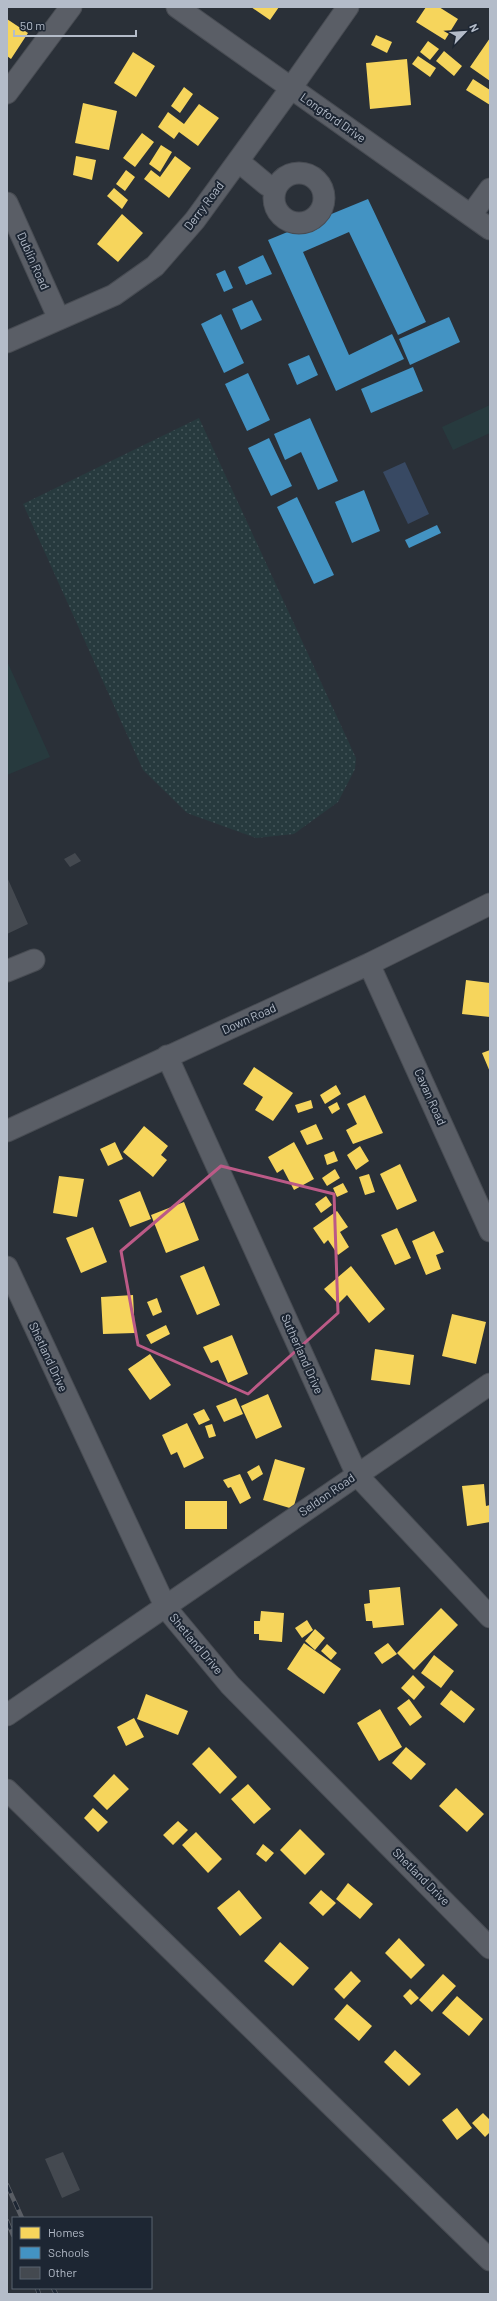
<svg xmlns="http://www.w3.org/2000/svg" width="497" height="2301" font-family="Barlow,sans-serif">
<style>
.park{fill:url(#park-dots)}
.pitch{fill:#273a3e}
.water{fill:#384963}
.homes{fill:#f6d55c}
.schools{fill:#4393c3}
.building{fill:#444950}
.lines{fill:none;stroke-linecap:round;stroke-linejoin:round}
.minor-casing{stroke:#484c53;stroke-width:23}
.minor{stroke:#5a5e66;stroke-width:21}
.rail-casing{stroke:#595d64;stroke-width:4.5}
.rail{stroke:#1d2633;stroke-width:3;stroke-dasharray:9;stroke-linecap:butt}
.marked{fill:none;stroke:#bc5a87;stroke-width:3;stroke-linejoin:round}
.labels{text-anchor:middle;stroke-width:4;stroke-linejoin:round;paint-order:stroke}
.street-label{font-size:12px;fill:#b4bcc9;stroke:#1d2633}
</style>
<defs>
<pattern id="park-dots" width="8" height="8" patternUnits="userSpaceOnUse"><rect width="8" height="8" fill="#273a3e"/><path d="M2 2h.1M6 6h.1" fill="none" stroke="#445559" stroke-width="1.8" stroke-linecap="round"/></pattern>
</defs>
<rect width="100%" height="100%" fill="#2a3038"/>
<path class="park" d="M 199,418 L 356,758 L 355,769 L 338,802 L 294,834 L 256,838 L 187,813 L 143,770 L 23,504 Z"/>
<path class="pitch" d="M 490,405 L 490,433 L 453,450 L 442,427 Z
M 7,661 L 50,757 L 7,775 Z"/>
<path class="water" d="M 405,462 L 429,514 L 408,524 L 383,472 Z"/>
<path class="homes" d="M 251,7 L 279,7 L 270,20 Z
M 426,7 L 439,7 L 458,19 L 445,40 L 416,22 Z
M 7,19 L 28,33 L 11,59 L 7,56 Z
M 376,35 L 392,42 L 387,53 L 371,45 Z
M 490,38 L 490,81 L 470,67 Z
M 428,41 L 439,49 L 430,60 L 420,52 Z
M 444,51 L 462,66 L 454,76 L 436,61 Z
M 133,52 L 155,66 L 136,97 L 114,83 Z
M 418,56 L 436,68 L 430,77 L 412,64 Z
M 407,59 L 411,105 L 370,109 L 366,63 Z
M 473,79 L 490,90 L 490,105 L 466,90 Z
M 184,87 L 193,94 L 180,113 L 171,106 Z
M 83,103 L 117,111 L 109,150 L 75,143 Z
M 199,104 L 219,118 L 198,146 L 179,132 L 174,139 L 158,127 L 168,112 L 184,124 Z
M 142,133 L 154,142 L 135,167 L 123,158 Z
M 161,145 L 172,152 L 160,172 L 149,164 Z
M 76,156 L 96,160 L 92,180 L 73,175 Z
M 175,156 L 191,168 L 169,198 L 144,179 L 151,170 L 160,177 Z
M 126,170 L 135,177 L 125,191 L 116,184 Z
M 114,188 L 128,200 L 122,209 L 107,196 Z
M 122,214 L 143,233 L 118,262 L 97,244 Z
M 466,980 L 490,983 L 490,1017 L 462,1014 Z
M 490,1050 L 490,1072 L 482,1053 Z
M 254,1067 L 293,1093 L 273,1121 L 255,1110 L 263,1097 L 243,1084 Z
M 336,1085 L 341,1094 L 325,1104 L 320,1095 Z
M 365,1095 L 383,1133 L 353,1144 L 346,1130 L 357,1124 L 347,1104 Z
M 311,1100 L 313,1108 L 298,1113 L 295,1105 Z
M 337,1102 L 340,1109 L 332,1114 L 328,1107 Z
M 316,1124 L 323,1139 L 307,1145 L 300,1131 Z
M 144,1126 L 168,1146 L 161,1155 L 167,1160 L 153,1177 L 123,1152 Z
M 115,1142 L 123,1159 L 108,1166 L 100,1149 Z
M 294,1142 L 314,1179 L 294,1190 L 283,1169 L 277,1173 L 268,1157 Z
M 360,1146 L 369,1161 L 356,1170 L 347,1155 Z
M 334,1151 L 338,1161 L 327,1165 L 324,1155 Z
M 400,1164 L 417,1201 L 397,1210 L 380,1174 Z
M 335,1169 L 340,1178 L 327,1186 L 322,1178 Z
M 369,1174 L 375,1192 L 365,1195 L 359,1177 Z
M 59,1176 L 84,1179 L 77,1217 L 53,1213 Z
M 343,1183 L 348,1192 L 337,1197 L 333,1188 Z
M 140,1191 L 151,1219 L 130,1227 L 119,1200 Z
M 326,1196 L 332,1205 L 321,1213 L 315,1204 Z
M 184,1202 L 199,1240 L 166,1253 L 151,1215 Z
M 337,1211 L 348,1227 L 340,1232 L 349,1247 L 338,1255 L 328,1240 L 324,1244 L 313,1228 Z
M 93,1227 L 107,1262 L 81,1273 L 66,1238 Z
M 397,1228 L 411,1258 L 395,1265 L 381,1235 Z
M 434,1231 L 444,1252 L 436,1255 L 441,1269 L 426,1275 L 412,1241 Z
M 204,1266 L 220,1305 L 197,1315 L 180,1276 Z
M 351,1266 L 385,1309 L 369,1323 L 347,1295 L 338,1304 L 324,1289 Z
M 133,1295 L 135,1333 L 103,1334 L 101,1297 Z
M 157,1298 L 162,1312 L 153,1316 L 147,1302 Z
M 452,1314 L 486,1322 L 476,1364 L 442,1356 Z
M 166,1325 L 170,1334 L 151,1344 L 146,1335 Z
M 232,1335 L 248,1374 L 228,1383 L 218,1360 L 211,1363 L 203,1347 Z
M 375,1349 L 414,1355 L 410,1385 L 371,1380 Z
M 150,1354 L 171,1385 L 150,1400 L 128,1369 Z
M 268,1394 L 282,1427 L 256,1439 L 241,1406 Z
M 236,1398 L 243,1414 L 224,1422 L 216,1406 Z
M 204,1409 L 210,1420 L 199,1425 L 193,1414 Z
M 187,1423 L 204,1458 L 184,1468 L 177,1452 L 171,1455 L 162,1435 Z
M 212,1424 L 216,1436 L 209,1438 L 205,1426 Z
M 275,1459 L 305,1468 L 293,1509 L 263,1500 Z
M 259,1465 L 263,1474 L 252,1481 L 247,1472 Z
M 240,1474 L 251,1498 L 240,1504 L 231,1487 L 228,1488 L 223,1480 Z
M 484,1484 L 486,1506 L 490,1505 L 490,1522 L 467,1526 L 462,1486 Z
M 185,1501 L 227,1501 L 227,1529 L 185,1529 Z
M 400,1587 L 404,1625 L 373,1628 L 372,1621 L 366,1621 L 364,1604 L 370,1603 L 369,1590 Z
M 441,1608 L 458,1625 L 414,1670 L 397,1653 Z
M 261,1611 L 284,1613 L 282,1642 L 259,1640 L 259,1634 L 254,1634 L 254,1621 L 260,1621 Z
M 307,1620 L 313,1630 L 302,1638 L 295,1628 Z
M 315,1629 L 325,1638 L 315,1650 L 305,1641 Z
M 304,1643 L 341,1669 L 324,1694 L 287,1669 Z
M 388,1643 L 397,1654 L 382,1664 L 374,1653 Z
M 327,1644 L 337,1653 L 331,1660 L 321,1651 Z
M 434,1655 L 454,1671 L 441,1688 L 421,1673 Z
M 413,1675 L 425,1687 L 414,1700 L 401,1688 Z
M 451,1690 L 475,1709 L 464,1723 L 440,1704 Z
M 146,1694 L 188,1711 L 178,1735 L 137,1719 Z
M 409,1699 L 422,1717 L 410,1726 L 397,1708 Z
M 380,1709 L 402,1747 L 379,1761 L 357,1723 Z
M 134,1718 L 144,1737 L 126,1746 L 117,1727 Z
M 209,1747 L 237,1777 L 220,1794 L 192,1764 Z
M 406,1747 L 426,1764 L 411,1780 L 392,1763 Z
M 114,1774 L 129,1789 L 107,1810 L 93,1796 Z
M 248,1784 L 271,1809 L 254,1824 L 231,1799 Z
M 456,1788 L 484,1814 L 467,1832 L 439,1806 Z
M 93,1808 L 108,1822 L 98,1832 L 84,1818 Z
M 178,1821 L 188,1830 L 173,1845 L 163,1835 Z
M 300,1829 L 325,1854 L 305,1875 L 280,1850 Z
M 196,1832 L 222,1859 L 208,1873 L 182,1845 Z
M 263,1844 L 274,1853 L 266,1862 L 256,1854 Z
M 348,1883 L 373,1904 L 360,1919 L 336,1899 Z
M 239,1890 L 262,1918 L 240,1936 L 217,1908 Z
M 321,1890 L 336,1903 L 323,1916 L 309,1903 Z
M 399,1938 L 425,1965 L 411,1979 L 385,1953 Z
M 280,1942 L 309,1968 L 293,1986 L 264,1961 Z
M 351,1971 L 361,1981 L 344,1999 L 334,1989 Z
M 443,1974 L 456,1986 L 432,2012 L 419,2000 Z
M 410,1989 L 419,1998 L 411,2005 L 403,1996 Z
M 457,1996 L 483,2019 L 469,2036 L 442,2013 Z
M 347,2004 L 372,2026 L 359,2041 L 334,2019 Z
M 395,2050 L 421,2074 L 409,2086 L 384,2062 Z
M 457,2108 L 472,2128 L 457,2140 L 442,2120 Z
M 483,2113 L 490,2120 L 490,2132 L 485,2137 L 472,2123 Z"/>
<path class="schools" d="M 368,199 L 426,322 L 398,335 L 349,232 L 303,252 L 349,355 L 392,334 L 404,359 L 336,391 L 268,240 Z
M 263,255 L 272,274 L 246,285 L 238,267 Z
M 225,270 L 233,288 L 224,292 L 216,274 Z
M 252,300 L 262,320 L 241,330 L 232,309 Z
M 221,314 L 244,363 L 224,373 L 201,324 Z
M 449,317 L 460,342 L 410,365 L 399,339 Z
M 309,355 L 318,375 L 297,385 L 288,364 Z
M 413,367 L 423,391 L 371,413 L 361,389 Z
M 248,373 L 270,420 L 247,431 L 225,384 Z
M 310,418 L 338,481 L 318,490 L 301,452 L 285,460 L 274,434 Z
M 269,438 L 292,486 L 271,496 L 248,448 Z
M 364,490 L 380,531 L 352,543 L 335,502 Z
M 297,497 L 334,575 L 314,584 L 277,507 Z
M 437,525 L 441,533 L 409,548 L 405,540 Z"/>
<path class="building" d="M 75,853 L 81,861 L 70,867 L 64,859 Z
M 7,877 L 28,924 L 7,934 Z
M 63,2152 L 80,2190 L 62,2198 L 45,2159 Z"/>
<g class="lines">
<defs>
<path id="minor" d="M 177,7 L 490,229
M 7,93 L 71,7
M 238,161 L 267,185 L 276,188
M274 198a25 25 0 1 1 50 0a25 25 0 1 1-50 0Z
M 7,203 L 59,319
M 471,215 L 490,189
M 7,342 L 114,295 L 155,266 L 195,220 L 291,88 L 348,7
M 369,964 L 490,1231
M 7,971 L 34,960
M 167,1056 L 357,1475 L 490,1617
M 7,1131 L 369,964 L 490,904
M 7,1267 L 166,1608 L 230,1685 L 490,1948
M 7,1715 L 490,1384
M 7,1790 L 490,2260"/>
</defs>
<use href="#minor" class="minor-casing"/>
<use href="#minor" class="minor"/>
<defs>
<path id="rail" d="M 7,2185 L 22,2218
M 7,2221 L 13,2235
M 37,2288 L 39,2294
M 53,2288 L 56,2294"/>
</defs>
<use href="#rail" class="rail-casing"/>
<use href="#rail" class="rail"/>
</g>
<path class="marked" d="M 221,1166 L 334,1194 L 338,1313 L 248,1394 L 138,1345 L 121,1251 Z"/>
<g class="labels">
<g class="street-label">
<text transform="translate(333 118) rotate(35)" y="4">Longford Drive</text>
<text transform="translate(204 206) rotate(-53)" y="4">Derry Road</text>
<text transform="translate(33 261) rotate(66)" y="4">Dublin Road</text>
<text transform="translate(249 1019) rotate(-24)" y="4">Down Road</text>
<text transform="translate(430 1097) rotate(66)" y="4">Cavan Road</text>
<text transform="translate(302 1354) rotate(66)" y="4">Sutherland Drive</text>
<text transform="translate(48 1357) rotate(65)" y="4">Shetland Drive</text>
<text transform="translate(327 1495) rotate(-35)" y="4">Seldon Road</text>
<text transform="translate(196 1644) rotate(50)" y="4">Shetland Drive</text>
<text transform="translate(421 1877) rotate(45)" y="4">Shetland Drive</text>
</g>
</g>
<rect width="497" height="2301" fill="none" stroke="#b4bcc9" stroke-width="16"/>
<rect x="12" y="2217" width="140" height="72" fill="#1d2633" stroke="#59626f"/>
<rect x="20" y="2227" width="20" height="12" fill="#f6d55c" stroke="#59626f"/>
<text x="48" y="2237" font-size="12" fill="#b4bcc9">Homes</text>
<rect x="20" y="2247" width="20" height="12" fill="#4393c3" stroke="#59626f"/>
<text x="48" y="2257" font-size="12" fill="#b4bcc9">Schools</text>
<rect x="20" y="2267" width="20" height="12" fill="#444950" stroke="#59626f"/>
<text x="48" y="2277" font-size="12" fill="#b4bcc9">Other</text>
<g transform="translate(465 32) rotate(65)" stroke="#1d2633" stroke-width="3" paint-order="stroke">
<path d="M0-3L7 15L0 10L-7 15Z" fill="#b4bcc9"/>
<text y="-6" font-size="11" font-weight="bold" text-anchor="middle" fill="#b4bcc9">N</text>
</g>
<path d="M14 30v6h122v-6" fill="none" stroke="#b4bcc9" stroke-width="2"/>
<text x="20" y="30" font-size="12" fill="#b4bcc9" stroke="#1d2633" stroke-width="3" paint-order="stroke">50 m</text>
</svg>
